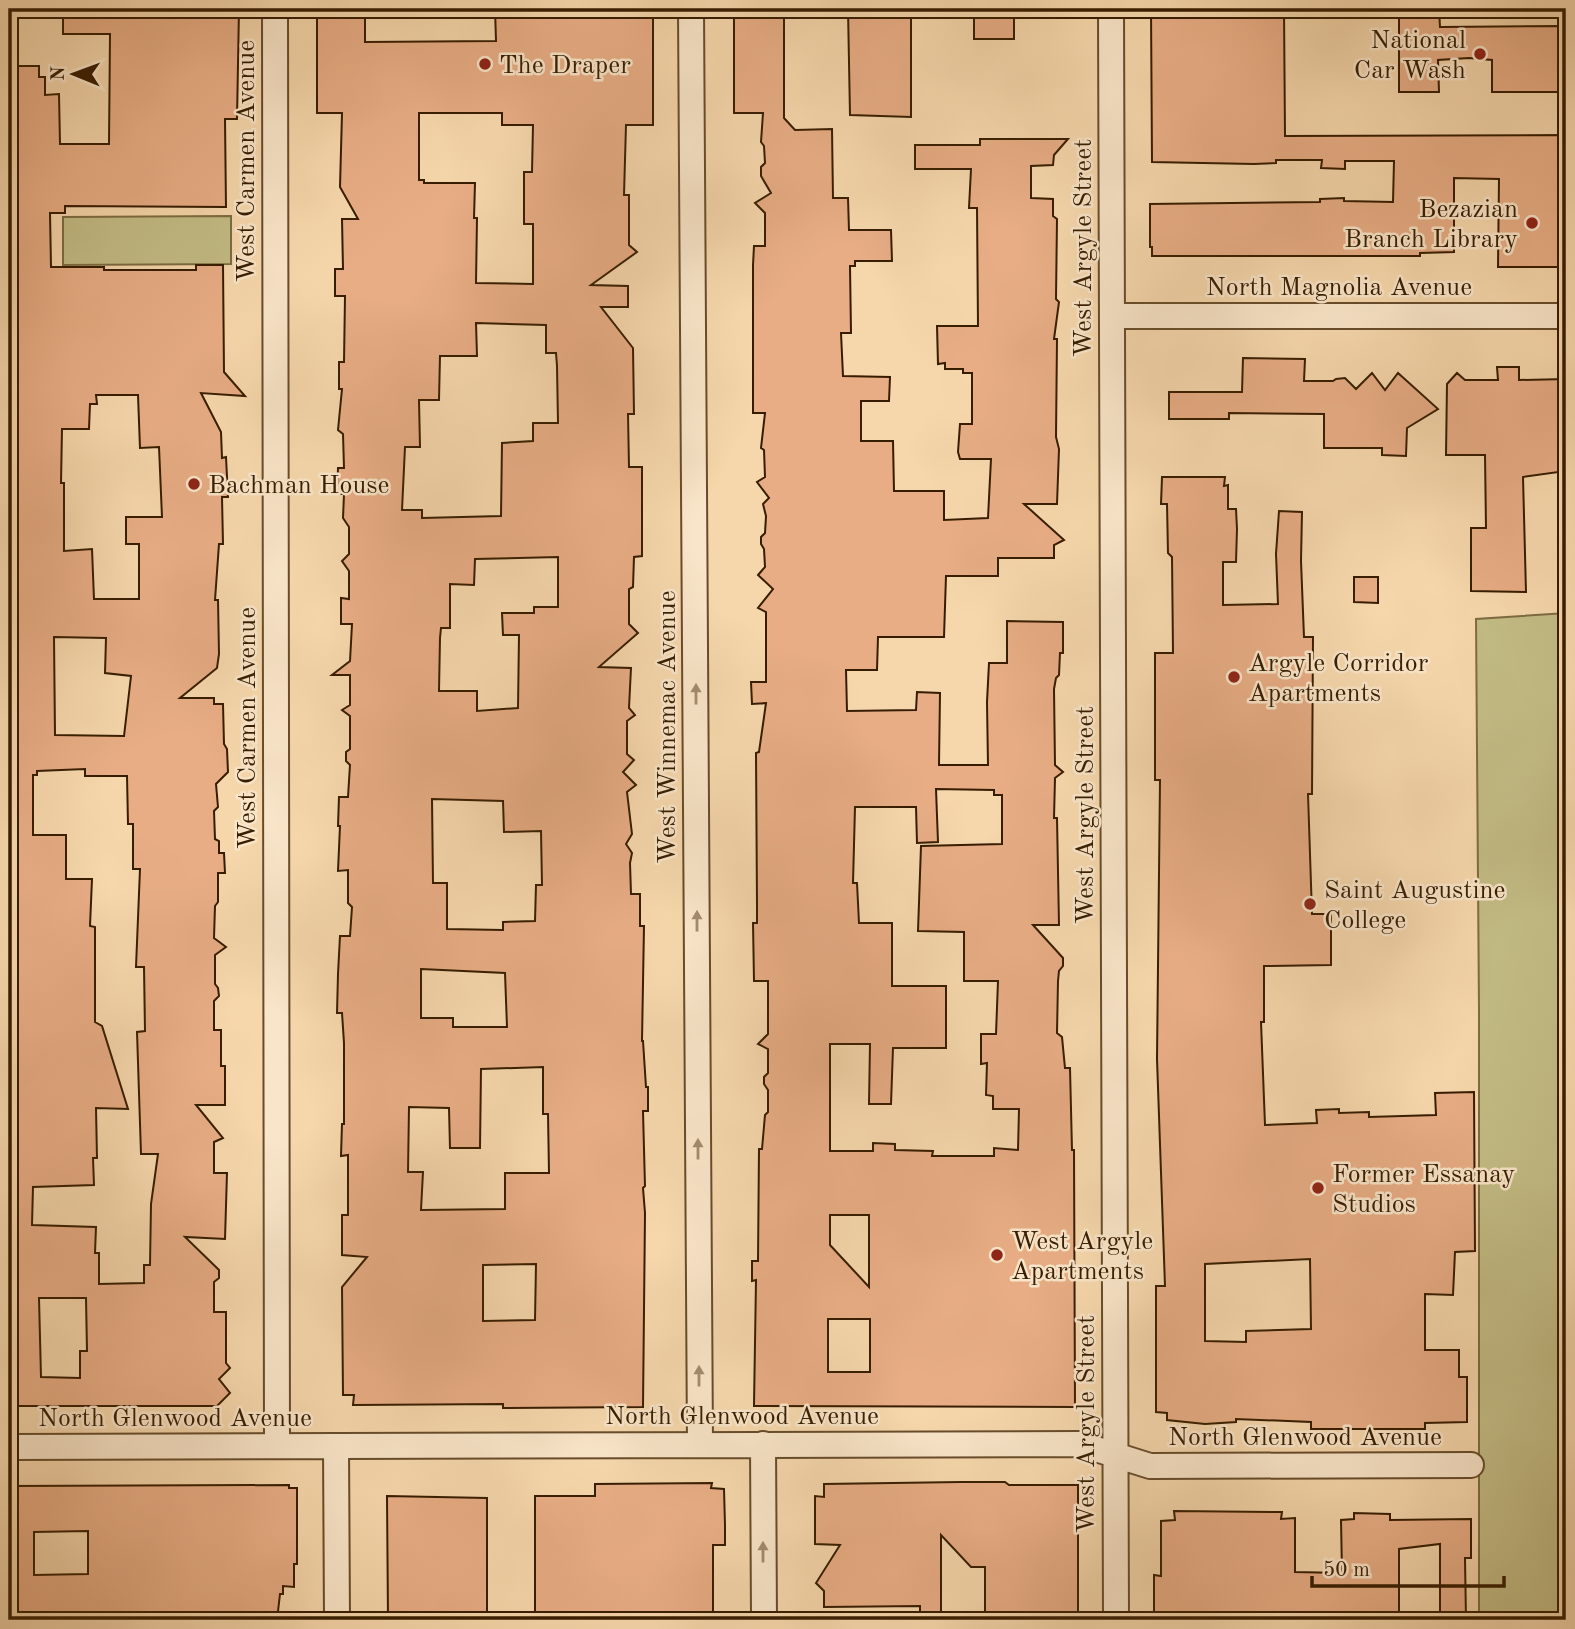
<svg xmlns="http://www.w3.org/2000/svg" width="1575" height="1629" font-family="'Old Standard TT',serif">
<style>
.green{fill:#c3bc85;stroke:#7d6c42;stroke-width:2}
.building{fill:#e8ad85;stroke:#371d00;stroke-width:2;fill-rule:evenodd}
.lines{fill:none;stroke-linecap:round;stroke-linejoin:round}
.street-casing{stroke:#674c2b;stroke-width:28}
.street{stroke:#f9e5c9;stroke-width:24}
.oneway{fill:#a28b6f}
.poi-dot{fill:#8f2418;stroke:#f9e5c9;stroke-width:2.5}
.labels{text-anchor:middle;stroke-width:5;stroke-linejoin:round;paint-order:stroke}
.poi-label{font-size:26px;fill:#371d00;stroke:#f9e5c9;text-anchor:start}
.street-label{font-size:26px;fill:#371d00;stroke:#f9e5c9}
</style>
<rect width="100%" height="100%" fill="#f6d7ac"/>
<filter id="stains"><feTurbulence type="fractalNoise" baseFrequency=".00286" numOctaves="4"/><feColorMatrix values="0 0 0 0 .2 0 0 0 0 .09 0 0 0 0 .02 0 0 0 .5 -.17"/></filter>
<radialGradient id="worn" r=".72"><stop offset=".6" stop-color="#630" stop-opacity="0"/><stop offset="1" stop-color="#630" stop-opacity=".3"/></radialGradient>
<path class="green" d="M 231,216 L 231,264 L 63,265 L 63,217 Z
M 1566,613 L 1566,1620 L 1479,1620 L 1479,1011 L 1476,619 Z"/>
<path class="building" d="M 63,9 L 239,9 L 237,119 L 225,119 L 226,207 L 65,206 L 65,213 L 50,213 L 51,267 L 104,267 L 104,270 L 196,270 L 196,265 L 223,265 L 224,372 L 245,396 L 201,393 L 221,432 L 222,458 L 226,457 L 228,497 L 222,497 L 223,544 L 219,544 L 215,600 L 218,600 L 219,654 L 217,668 L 180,698 L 214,698 L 214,704 L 223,704 L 224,744 L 227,749 L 228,772 L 216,784 L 218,807 L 214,811 L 215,839 L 219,841 L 219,853 L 224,853 L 225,873 L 218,873 L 218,902 L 215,906 L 214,938 L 226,947 L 215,955 L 215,984 L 218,988 L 219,996 L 214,1001 L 214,1030 L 221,1030 L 221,1066 L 225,1066 L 225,1105 L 196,1105 L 223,1138 L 214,1142 L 214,1173 L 227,1173 L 225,1239 L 185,1237 L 219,1270 L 219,1278 L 214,1282 L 214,1312 L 226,1312 L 226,1363 L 230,1368 L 219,1379 L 230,1393 L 217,1406 L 9,1406 L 9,66 L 39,66 L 39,77 L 45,77 L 45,95 L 59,94 L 60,144 L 109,144 L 110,34 L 63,34 ZM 96,395 L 138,395 L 140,448 L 159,447 L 162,517 L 126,517 L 126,544 L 139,544 L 139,599 L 94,599 L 92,549 L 64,551 L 64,483 L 61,483 L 62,429 L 89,429 L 90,404 L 97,404 ZM 54,637 L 106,638 L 105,673 L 131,676 L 124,736 L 55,735 ZM 85,769 L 85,776 L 127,776 L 128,824 L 133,824 L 133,869 L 140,869 L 136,967 L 144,967 L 145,1031 L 137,1032 L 141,1154 L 158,1154 L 151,1204 L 150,1265 L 144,1265 L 144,1283 L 99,1284 L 99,1253 L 95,1253 L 96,1227 L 32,1225 L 33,1187 L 94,1185 L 93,1158 L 97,1158 L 96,1108 L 128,1109 L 102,1026 L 95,1022 L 95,927 L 90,926 L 92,879 L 66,879 L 66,835 L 33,835 L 33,775 L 37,775 L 37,771 ZM 39,1298 L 86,1298 L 87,1351 L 80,1351 L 80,1378 L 41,1377 Z
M 317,9 L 365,9 L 365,42 L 496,41 L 495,9 L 653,9 L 653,125 L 626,125 L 624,195 L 629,195 L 629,245 L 637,252 L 591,285 L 628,286 L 628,307 L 601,307 L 633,348 L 634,414 L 628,414 L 629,467 L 642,467 L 642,556 L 634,557 L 633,587 L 629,589 L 629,624 L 638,633 L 599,667 L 631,668 L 629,708 L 635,715 L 627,721 L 627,754 L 634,760 L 623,772 L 636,785 L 627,792 L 632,834 L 626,844 L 632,853 L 630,863 L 631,894 L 640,894 L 640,926 L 644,926 L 642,1041 L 643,1041 L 646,1087 L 648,1087 L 648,1111 L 643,1111 L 645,1186 L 643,1188 L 645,1213 L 643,1407 L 503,1408 L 503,1404 L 353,1405 L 354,1395 L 343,1395 L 342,1287 L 367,1257 L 342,1255 L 342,1215 L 348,1215 L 348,1155 L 341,1156 L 342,1124 L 344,1124 L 344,1043 L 342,1013 L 337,1013 L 338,974 L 340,936 L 350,936 L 352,907 L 348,903 L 348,870 L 338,871 L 340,826 L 338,826 L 339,797 L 348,797 L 350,765 L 346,761 L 346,752 L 350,749 L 350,716 L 342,710 L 350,705 L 350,675 L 332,675 L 350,661 L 352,624 L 341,624 L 341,598 L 349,599 L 349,571 L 342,561 L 349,554 L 349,527 L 343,518 L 344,494 L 337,494 L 338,468 L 344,468 L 343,434 L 338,430 L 342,389 L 339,389 L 339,362 L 344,362 L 345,296 L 335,296 L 335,269 L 343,269 L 342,219 L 358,219 L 340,187 L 342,113 L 317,113 ZM 419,113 L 502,113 L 502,125 L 533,125 L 532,172 L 524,172 L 524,224 L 533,224 L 533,284 L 476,283 L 477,218 L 474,218 L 475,183 L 424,183 L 424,180 L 419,180 ZM 476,323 L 546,325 L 546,353 L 556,353 L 557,366 L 558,423 L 533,423 L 533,441 L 502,443 L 501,516 L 422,518 L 422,510 L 402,510 L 405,447 L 420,447 L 419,400 L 439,400 L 440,356 L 477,356 ZM 558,557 L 558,607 L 534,607 L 534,613 L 502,613 L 503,635 L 519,635 L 518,708 L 477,711 L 477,691 L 439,691 L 440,638 L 441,628 L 450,628 L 450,584 L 474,585 L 475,559 ZM 432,799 L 503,801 L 504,832 L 541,831 L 542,885 L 536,885 L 535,921 L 503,922 L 503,930 L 447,929 L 447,883 L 433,883 ZM 421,969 L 505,973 L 507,1027 L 453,1027 L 453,1018 L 421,1018 ZM 543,1067 L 543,1114 L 548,1114 L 549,1173 L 505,1173 L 505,1209 L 421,1210 L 423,1172 L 408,1172 L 409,1107 L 449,1108 L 450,1148 L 480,1148 L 481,1069 ZM 536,1264 L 535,1320 L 483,1321 L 483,1265 Z
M 734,9 L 784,9 L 784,118 L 795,130 L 832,129 L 833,198 L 848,198 L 849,230 L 891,230 L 892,261 L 855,261 L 855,266 L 850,266 L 851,333 L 841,333 L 843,376 L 890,377 L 889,401 L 861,401 L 861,441 L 893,441 L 894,491 L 944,491 L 944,520 L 988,518 L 991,459 L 960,459 L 958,452 L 960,424 L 972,424 L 972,373 L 963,373 L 963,369 L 945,369 L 945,363 L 938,364 L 937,326 L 978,326 L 977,208 L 969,208 L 971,169 L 915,169 L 915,145 L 980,145 L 980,139 L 1068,139 L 1054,155 L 1053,165 L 1031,166 L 1031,198 L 1053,199 L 1053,216 L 1057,219 L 1056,299 L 1059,302 L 1054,339 L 1057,339 L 1056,437 L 1059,449 L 1057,504 L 1024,504 L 1064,540 L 1054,545 L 1054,558 L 998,558 L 998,576 L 946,576 L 944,637 L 878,637 L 877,670 L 846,670 L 847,711 L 916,710 L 917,692 L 940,693 L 939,765 L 988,765 L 987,702 L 989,663 L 1007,663 L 1007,621 L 1063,622 L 1063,653 L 1060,653 L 1059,675 L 1056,678 L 1054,689 L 1055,765 L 1063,772 L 1055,778 L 1054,818 L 1057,818 L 1059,925 L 1033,925 L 1063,958 L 1063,966 L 1059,971 L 1058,981 L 1057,1033 L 1062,1037 L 1065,1068 L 1070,1068 L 1072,1150 L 1074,1150 L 1075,1407 L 754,1406 L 756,1280 L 752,1281 L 752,1261 L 758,1261 L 759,1149 L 762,1149 L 765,1115 L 768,1112 L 768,1090 L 764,1084 L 764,1077 L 768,1073 L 768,1049 L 758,1044 L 768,1034 L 768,981 L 754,981 L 753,923 L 757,923 L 757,904 L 756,753 L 759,752 L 766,703 L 752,704 L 751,682 L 766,682 L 766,612 L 758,608 L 773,589 L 758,575 L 765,567 L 764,549 L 761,544 L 761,537 L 765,533 L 766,516 L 763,504 L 769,498 L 757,482 L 765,477 L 764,450 L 761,448 L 765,413 L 753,413 L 753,265 L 754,246 L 765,246 L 765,213 L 755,203 L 771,193 L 761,176 L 761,167 L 765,163 L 764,146 L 761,142 L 763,113 L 734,113 ZM 936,789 L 994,790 L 994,795 L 1002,795 L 1002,844 L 921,846 L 918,931 L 964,932 L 964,981 L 998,981 L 996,1034 L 981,1034 L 981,1064 L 987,1063 L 986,1095 L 993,1096 L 993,1109 L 1019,1109 L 1018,1150 L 994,1148 L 994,1156 L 932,1156 L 933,1151 L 895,1150 L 895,1144 L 873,1143 L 873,1151 L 830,1151 L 830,1044 L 870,1044 L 869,1104 L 891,1104 L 893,1048 L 946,1048 L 946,986 L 892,986 L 892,923 L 859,923 L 857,883 L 853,883 L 855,807 L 916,807 L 917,843 L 938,842 ZM 830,1215 L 869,1215 L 869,1287 L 830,1245 ZM 828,1319 L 870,1319 L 870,1372 L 828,1372 Z
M 848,9 L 911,9 L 911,117 L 850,115 Z
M 974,9 L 1014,9 L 1014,39 L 974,39 Z
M 1151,9 L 1284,9 L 1285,136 L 1566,135 L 1566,267 L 1498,267 L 1499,179 L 1454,178 L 1454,252 L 1420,253 L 1420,256 L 1152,256 L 1152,247 L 1150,247 L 1150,204 L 1320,202 L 1320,199 L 1344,198 L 1344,201 L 1393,202 L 1394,161 L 1345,161 L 1345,169 L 1321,168 L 1322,160 L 1276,160 L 1276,163 L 1254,164 L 1152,162 Z
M 1399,9 L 1439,9 L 1440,27 L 1561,26 L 1562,92 L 1492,92 L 1492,60 L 1469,58 L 1438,60 L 1439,92 L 1399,92 Z
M 1243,358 L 1305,359 L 1304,381 L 1333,381 L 1336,379 L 1345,378 L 1356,389 L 1372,373 L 1385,390 L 1398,373 L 1438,409 L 1407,428 L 1406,456 L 1382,455 L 1382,448 L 1324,448 L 1324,414 L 1229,413 L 1229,419 L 1169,419 L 1169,392 L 1242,392 Z
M 1497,367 L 1519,367 L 1519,380 L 1566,379 L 1566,471 L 1523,477 L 1526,592 L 1471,591 L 1471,528 L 1486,528 L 1485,455 L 1446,455 L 1447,384 L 1457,373 L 1465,380 L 1498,380 Z
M 1162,477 L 1225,477 L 1224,486 L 1228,485 L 1228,509 L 1236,509 L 1237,529 L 1236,562 L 1223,562 L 1223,605 L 1278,604 L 1276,554 L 1279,511 L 1302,512 L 1301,561 L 1304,637 L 1313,637 L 1312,794 L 1308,794 L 1312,914 L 1331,914 L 1331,965 L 1264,966 L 1264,1022 L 1261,1022 L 1265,1125 L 1317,1123 L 1316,1110 L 1339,1109 L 1339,1113 L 1369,1112 L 1369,1117 L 1436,1115 L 1435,1093 L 1474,1092 L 1475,1251 L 1455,1252 L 1453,1295 L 1425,1294 L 1425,1350 L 1459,1350 L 1459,1377 L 1467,1377 L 1467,1422 L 1425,1423 L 1425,1429 L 1311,1429 L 1311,1422 L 1236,1419 L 1236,1422 L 1205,1424 L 1167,1420 L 1167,1413 L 1156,1412 L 1156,1286 L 1165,1286 L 1157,1059 L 1160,780 L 1155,780 L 1155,653 L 1173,653 L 1172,557 L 1168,553 L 1167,504 L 1161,504 ZM 1310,1259 L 1311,1329 L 1246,1331 L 1246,1342 L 1205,1341 L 1205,1264 Z
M 1354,577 L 1378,577 L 1378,603 L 1354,602 Z
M 961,1482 L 1005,1482 L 1009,1485 L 1078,1485 L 1078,1620 L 985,1620 L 985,1567 L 971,1567 L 941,1535 L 941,1620 L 920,1620 L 920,1606 L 824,1607 L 824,1591 L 816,1583 L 840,1545 L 815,1544 L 815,1496 L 824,1497 L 824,1484 Z
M 712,1483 L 711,1488 L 724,1489 L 725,1525 L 725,1545 L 713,1545 L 713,1620 L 535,1620 L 535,1496 L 595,1496 L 595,1484 Z
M 289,1485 L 289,1488 L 297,1488 L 297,1564 L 294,1564 L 294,1587 L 283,1586 L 283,1594 L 280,1594 L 277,1620 L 9,1620 L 9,1486 ZM 88,1531 L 88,1574 L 34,1575 L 34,1532 Z
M 387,1496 L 487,1498 L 487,1620 L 388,1620 Z
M 1174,1511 L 1282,1512 L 1281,1519 L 1295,1518 L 1295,1572 L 1342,1573 L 1341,1520 L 1354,1519 L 1354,1513 L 1390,1514 L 1390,1520 L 1471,1519 L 1471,1558 L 1465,1558 L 1466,1620 L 1440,1620 L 1440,1544 L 1399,1549 L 1399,1620 L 1165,1620 L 1165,1615 L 1154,1615 L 1154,1575 L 1161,1576 L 1161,1521 L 1175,1520 Z"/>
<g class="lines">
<defs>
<path id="street" d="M 275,9 L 277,1446
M 691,9 L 700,1445
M 1111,9 L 1116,1620
M 1112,316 L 1566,316
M 763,1444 L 764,1620
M 336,1446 L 337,1620
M 9,1447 L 1080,1444 L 1150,1466 L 1471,1465"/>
</defs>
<use href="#street" class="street-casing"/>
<use href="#street" class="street"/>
</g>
<defs><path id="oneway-solid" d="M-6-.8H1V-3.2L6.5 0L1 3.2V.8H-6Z" transform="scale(1.75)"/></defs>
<g class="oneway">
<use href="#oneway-solid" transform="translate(696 694) rotate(-90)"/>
<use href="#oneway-solid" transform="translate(697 921) rotate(-90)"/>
<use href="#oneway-solid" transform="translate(698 1149) rotate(-90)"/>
<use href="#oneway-solid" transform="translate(699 1376) rotate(-90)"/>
<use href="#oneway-solid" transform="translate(763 1552) rotate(-90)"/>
</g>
<g class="poi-dot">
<circle cx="1480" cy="54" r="7"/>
<circle cx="485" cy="64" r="7"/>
<circle cx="1532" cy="223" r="7"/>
<circle cx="194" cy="484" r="7"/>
<circle cx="1234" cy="677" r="7"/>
<circle cx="1310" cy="904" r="7"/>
<circle cx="1318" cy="1188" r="7"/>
<circle cx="997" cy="1255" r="7"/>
</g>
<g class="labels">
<g class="poi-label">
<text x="1466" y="48" text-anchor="end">National<tspan x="1466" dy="30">Car Wash</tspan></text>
<text x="499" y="73">The Draper</text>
<text x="1518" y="217" text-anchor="end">Bezazian<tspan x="1518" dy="30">Branch Library</tspan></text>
<text x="208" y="493">Bachman House</text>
<text x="1248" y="671">Argyle Corridor<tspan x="1248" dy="30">Apartments</tspan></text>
<text x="1324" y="898">Saint Augustine<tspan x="1324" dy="30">College</tspan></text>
<text x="1332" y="1182">Former Essanay<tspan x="1332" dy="30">Studios</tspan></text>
<text x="1011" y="1249">West Argyle<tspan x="1011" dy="30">Apartments</tspan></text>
</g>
<g class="street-label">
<text transform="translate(245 161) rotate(-90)" y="9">West Carmen Avenue</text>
<text transform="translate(1082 248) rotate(-90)" y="9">West Argyle Street</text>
<text x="1339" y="295">North Magnolia Avenue</text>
<text transform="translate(666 727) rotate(-90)" y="9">West Winnemac Avenue</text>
<text transform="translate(246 728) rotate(-90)" y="9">West Carmen Avenue</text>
<text transform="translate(1084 815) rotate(-90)" y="9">West Argyle Street</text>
<text x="742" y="1424">North Glenwood Avenue</text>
<text x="175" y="1426">North Glenwood Avenue</text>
<text transform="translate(1085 1424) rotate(-90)" y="9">West Argyle Street</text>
<text x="1305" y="1445">North Glenwood Avenue</text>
</g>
</g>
<rect width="1575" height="1629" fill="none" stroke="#f6d7ac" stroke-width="35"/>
<rect x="10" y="10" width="1554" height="1608" fill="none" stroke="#371d00" stroke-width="3.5"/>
<rect x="18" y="18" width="1540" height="1594" fill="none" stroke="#371d00" stroke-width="2"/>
<g transform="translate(74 74) rotate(271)" stroke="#f9e5c9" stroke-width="5" paint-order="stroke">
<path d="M0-5L12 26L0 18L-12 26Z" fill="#371d00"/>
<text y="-10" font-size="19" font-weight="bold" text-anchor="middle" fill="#371d00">N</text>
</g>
<path d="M1312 1576v10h192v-10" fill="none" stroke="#371d00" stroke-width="3.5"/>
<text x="1323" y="1576" font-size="21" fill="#371d00" stroke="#f9e5c9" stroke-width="5" paint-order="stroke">50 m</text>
<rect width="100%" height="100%" filter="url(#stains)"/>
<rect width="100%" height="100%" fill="url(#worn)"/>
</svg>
